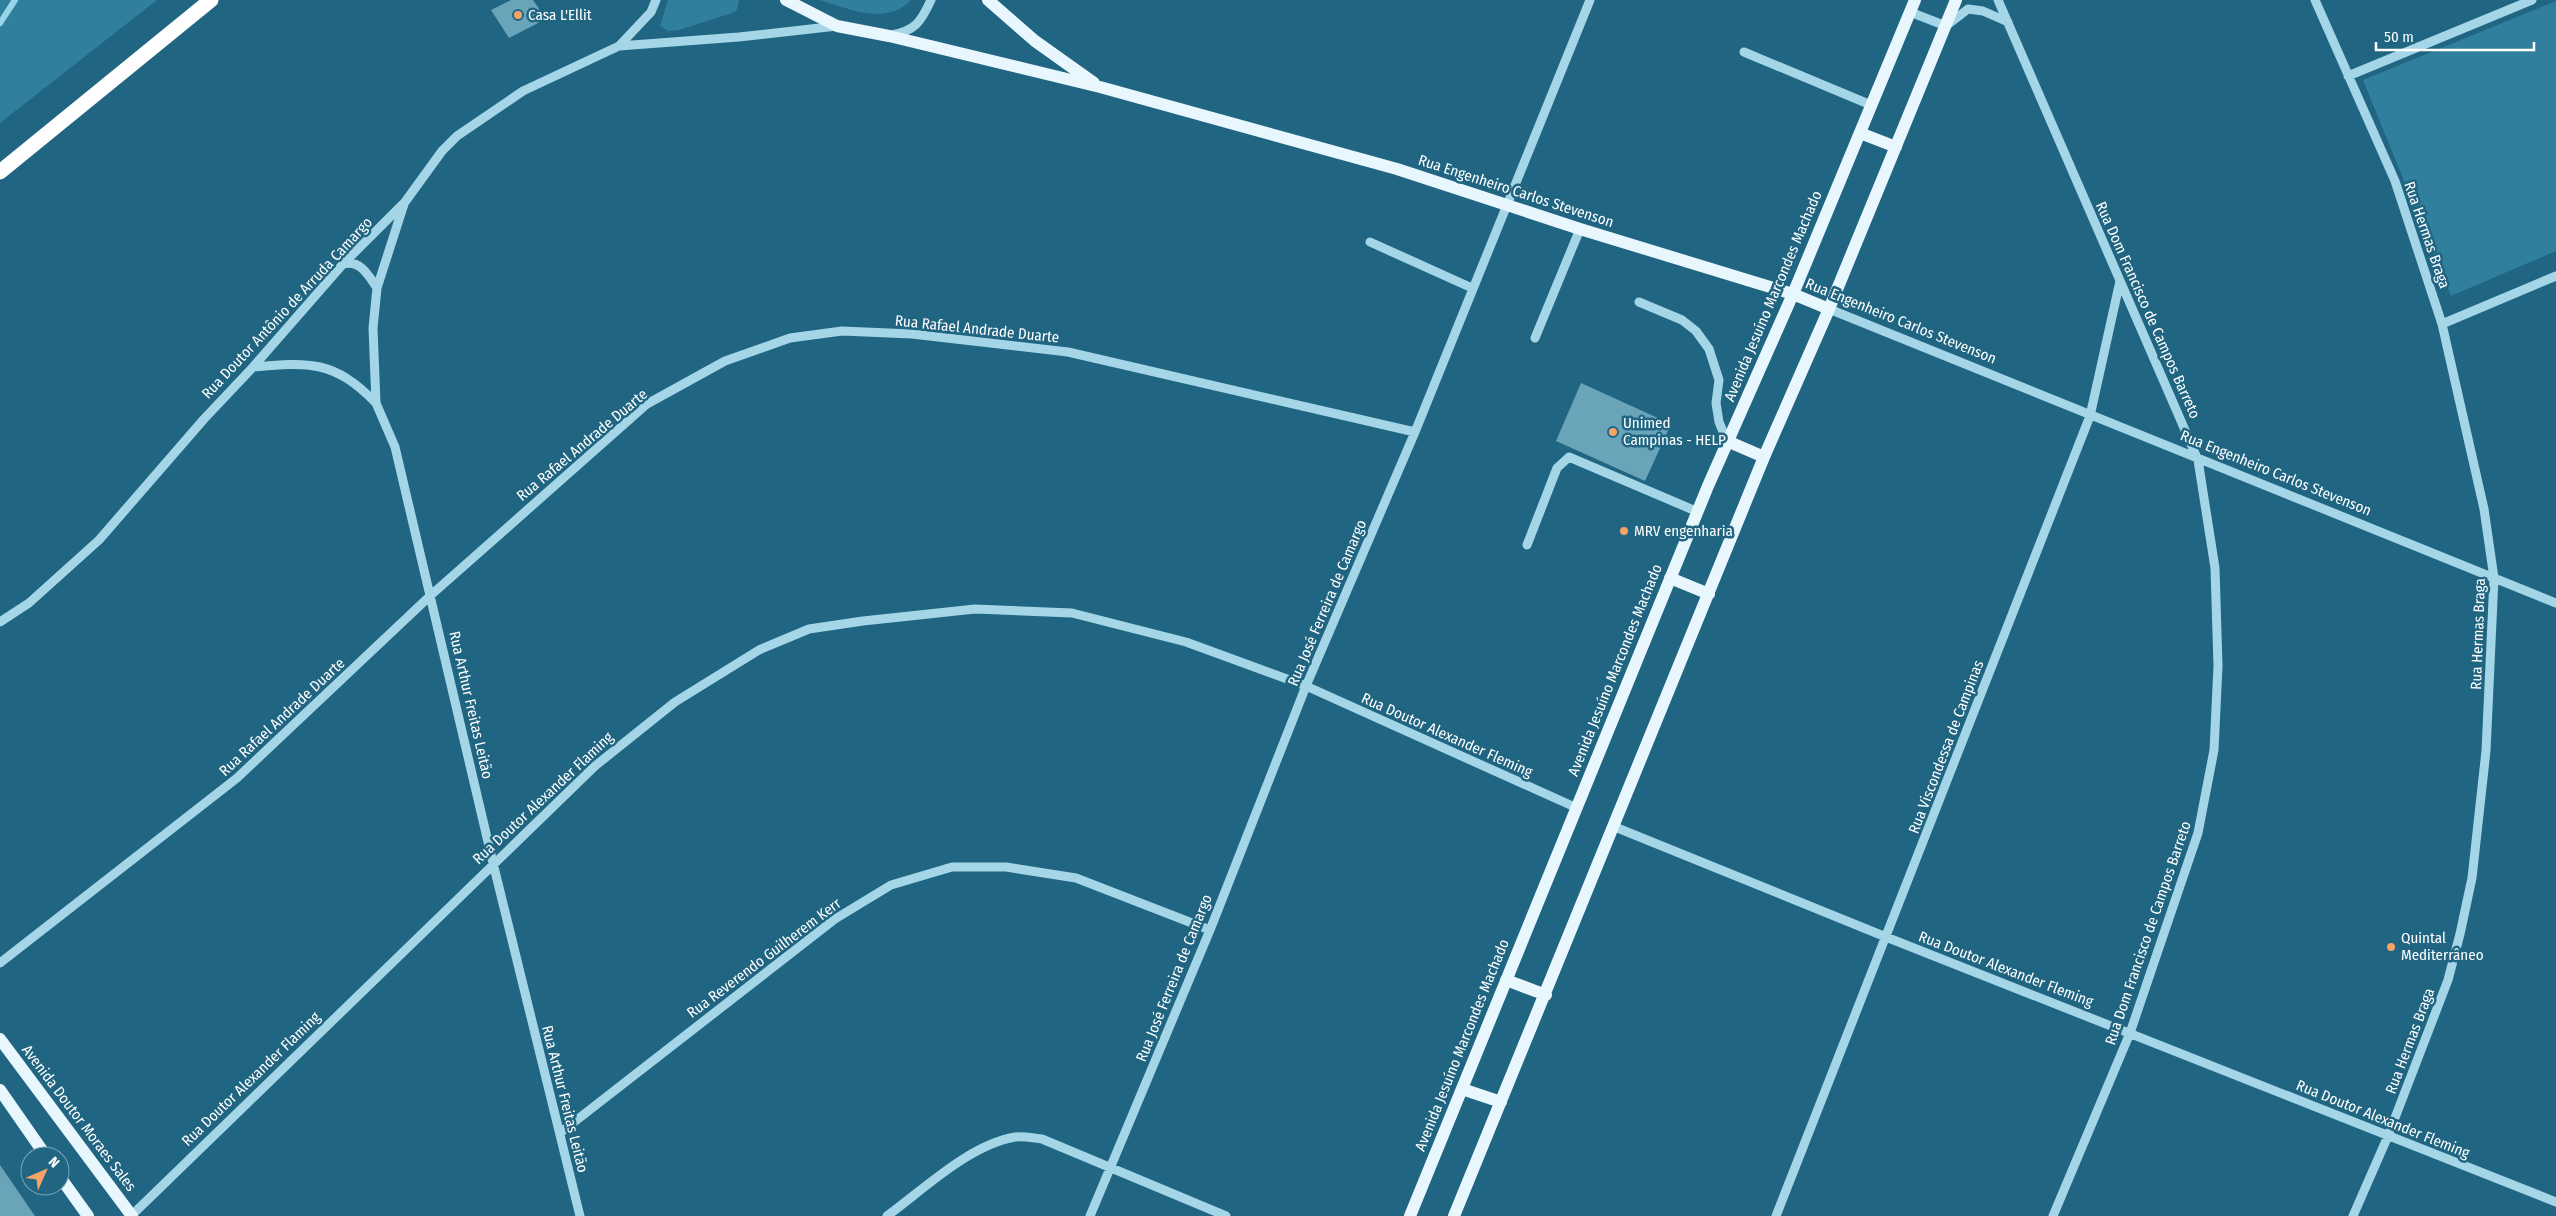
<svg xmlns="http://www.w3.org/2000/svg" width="2556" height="1216" font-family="'Fira Sans Condensed',sans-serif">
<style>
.green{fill:#307f9d}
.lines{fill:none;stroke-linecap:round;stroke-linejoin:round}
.stream{stroke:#99d5e9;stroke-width:6}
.building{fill:#69a4b9}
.minor{stroke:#a5d6e8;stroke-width:9}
.major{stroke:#e8f6fe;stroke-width:12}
.highway{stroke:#fff;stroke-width:15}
.poi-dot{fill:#f6a466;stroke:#206581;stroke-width:2}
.labels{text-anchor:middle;stroke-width:5;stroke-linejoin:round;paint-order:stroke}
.poi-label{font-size:15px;fill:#fff;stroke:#206581;text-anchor:start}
.street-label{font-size:15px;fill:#fff;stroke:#206581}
</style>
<rect width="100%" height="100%" fill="#206581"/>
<path class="green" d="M 0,0 L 157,0 L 0,123 Z
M 668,0 L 738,0 L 739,1 L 737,10 L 732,13 L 679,30 L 668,31 L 660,26 Z
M 820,0 L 911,0 C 886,26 850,9 820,0 Z
M 2556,1 L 2556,251 L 2451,296 L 2363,80 Z"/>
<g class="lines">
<path class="stream" d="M 0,23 L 15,0"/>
</g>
<path class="building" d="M 511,0 L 533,0 L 546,19 L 509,38 L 491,10 Z
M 1581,383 L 1671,424 L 1645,481 L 1556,441 Z
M 0,1165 L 35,1216 L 0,1216 Z"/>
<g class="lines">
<path class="minor" d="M 1998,0 L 2198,460 L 2215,568 L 2218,666 L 2214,750 L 2198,833 L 2130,1033 L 2053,1216
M 2315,0 L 2395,181 L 2442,324 L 2484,509 L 2494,578 L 2486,751 L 2472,878 L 2460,934 L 2448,980 L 2388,1136 L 2353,1216
M 1910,12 L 1946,26 L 1968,9 L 1983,11 L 2008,22
M 891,35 C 915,31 921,22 931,0
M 619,46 L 651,12 L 656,0
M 1744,52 L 1871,105
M 2348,76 L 2532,0
M 404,204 L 377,288 L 373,328 L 376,403 L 395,447 L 493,863 L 580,1216
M 1370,242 L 1472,288
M 343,264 C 360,259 369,276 377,288
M 1639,302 L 1682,320 L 1696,331 L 1709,349 L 1719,380 L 1716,403 L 1719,422 L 1727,441
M 1829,309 L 2556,603
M 2442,324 L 2556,276
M 1535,338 L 1580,229
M 253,367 C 309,362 334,360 376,403
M 1527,545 L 1557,468 L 1569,457 L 1698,512
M 0,622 L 29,603 L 99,540 L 204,419 L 253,367 L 343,264 L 405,202 L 442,151 L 457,136 L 523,91 L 619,46 L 739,37 L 837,26
M 1615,827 L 1886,937 L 2556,1202
M 0,963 L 237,778 L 431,595 L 647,404 L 725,361 L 790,338 L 842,331 L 912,334 L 1068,352 L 1415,432
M 560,1133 L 835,919 L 891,885 L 952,867 L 1006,867 L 1076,878 L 1210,930
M 132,1215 L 595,766 L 675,702 L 759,650 L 809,629 L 863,621 L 975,609 L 1072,613 L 1186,642 L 1306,686 L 1577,808
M 887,1216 C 924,1189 969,1145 1015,1137 C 1023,1136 1033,1138 1042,1139 L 1226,1216
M 1090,1216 L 1210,930 L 1306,686 L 1415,432 L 1590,0
M 1776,1216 L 2090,416 L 2120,281"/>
<path class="major" d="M 786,0 L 837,26 L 889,36 L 1100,87 L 1397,169 L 1580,229 L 1793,294 L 1829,309
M 988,0 L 1035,41 L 1094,83
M 1860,133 L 1896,147
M 1727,441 L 1764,457
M 1670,578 L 1709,594
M 1506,980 L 1546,995
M 0,1039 L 132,1216
M 1462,1089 L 1501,1102
M 0,1090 L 46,1156
M 60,1177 L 88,1216
M 1410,1216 L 1708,486 L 1793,294 L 1915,0
M 1454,1216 L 1764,457 L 1829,309 L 1956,0"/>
<path class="highway" d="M 0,172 L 211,0"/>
</g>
<g class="poi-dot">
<circle cx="518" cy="15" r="5"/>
<circle cx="1613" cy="432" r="5"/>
<circle cx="1624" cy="531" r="5"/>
<circle cx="2391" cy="947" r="5"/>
</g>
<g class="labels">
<g class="poi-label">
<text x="528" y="20">Casa L'Ellit</text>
<text x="1623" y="428">Unimed<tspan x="1623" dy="17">Campinas - HELP</tspan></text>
<text x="1634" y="536">MRV engenharia</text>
<text x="2401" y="943">Quintal<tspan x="2401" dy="17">Mediterrâneo</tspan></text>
</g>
<g class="street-label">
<text transform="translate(1516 191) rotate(18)" y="5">Rua Engenheiro Carlos Stevenson</text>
<text transform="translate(2427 235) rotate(71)" y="5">Rua Hermas Braga</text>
<text transform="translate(1773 296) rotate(-67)" y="5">Avenida Jesuíno Marcondes Machado</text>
<text transform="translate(287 308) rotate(-47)" y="5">Rua Doutor Antônio de Arruda Camargo</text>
<text transform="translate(2148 310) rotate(66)" y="5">Rua Dom Francisco de Campos Barreto</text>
<text transform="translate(1901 321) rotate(22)" y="5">Rua Engenheiro Carlos Stevenson</text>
<text transform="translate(977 329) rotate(6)" y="5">Rua Rafael Andrade Duarte</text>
<text transform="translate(582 445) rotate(-40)" y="5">Rua Rafael Andrade Duarte</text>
<text transform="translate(2276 473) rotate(22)" y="5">Rua Engenheiro Carlos Stevenson</text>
<text transform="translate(1327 603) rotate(-67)" y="5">Rua José Ferreira de Camargo</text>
<text transform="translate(2478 634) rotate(-88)" y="5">Rua Hermas Braga</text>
<text transform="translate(1615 670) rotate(-68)" y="5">Avenida Jesuíno Marcondes Machado</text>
<text transform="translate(471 705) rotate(77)" y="5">Rua Arthur Freitas Leitão</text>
<text transform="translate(282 717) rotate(-43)" y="5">Rua Rafael Andrade Duarte</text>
<text transform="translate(1447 735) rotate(24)" y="5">Rua Doutor Alexander Fleming</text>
<text transform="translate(1946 747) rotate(-69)" y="5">Rua Viscondessa de Campinas</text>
<text transform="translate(543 798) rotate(-43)" y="5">Rua Doutor Alexander Flaming</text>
<text transform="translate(2148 933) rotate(-71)" y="5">Rua Dom Francisco de Campos Barreto</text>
<text transform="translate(764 958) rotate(-37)" y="5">Rua Reverendo Guilherem Kerr</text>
<text transform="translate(2006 969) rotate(21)" y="5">Rua Doutor Alexander Fleming</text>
<text transform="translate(1174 978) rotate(-68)" y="5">Rua José Ferreira de Camargo</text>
<text transform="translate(2410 1041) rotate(-69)" y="5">Rua Hermas Braga</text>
<text transform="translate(1462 1045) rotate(-68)" y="5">Avenida Jesuíno Marcondes Machado</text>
<text transform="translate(251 1079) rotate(-44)" y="5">Rua Doutor Alexander Flaming</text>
<text transform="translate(565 1099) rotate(76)" y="5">Rua Arthur Freitas Leitão</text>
<text transform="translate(79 1118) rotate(53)" y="5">Avenida Doutor Moraes Sales</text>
<text transform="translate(2383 1119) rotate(22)" y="5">Rua Doutor Alexander Fleming</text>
</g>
</g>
<g transform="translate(45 1171) rotate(45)"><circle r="24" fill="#206581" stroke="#79a3b3"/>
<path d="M0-4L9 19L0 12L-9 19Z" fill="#f6a466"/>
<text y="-8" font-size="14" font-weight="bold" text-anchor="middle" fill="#ffffff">N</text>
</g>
<path d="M2376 42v8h158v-8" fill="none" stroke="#ffffff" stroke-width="2.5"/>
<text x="2384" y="42" font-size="15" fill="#ffffff" stroke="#206581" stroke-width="4" paint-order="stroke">50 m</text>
</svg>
